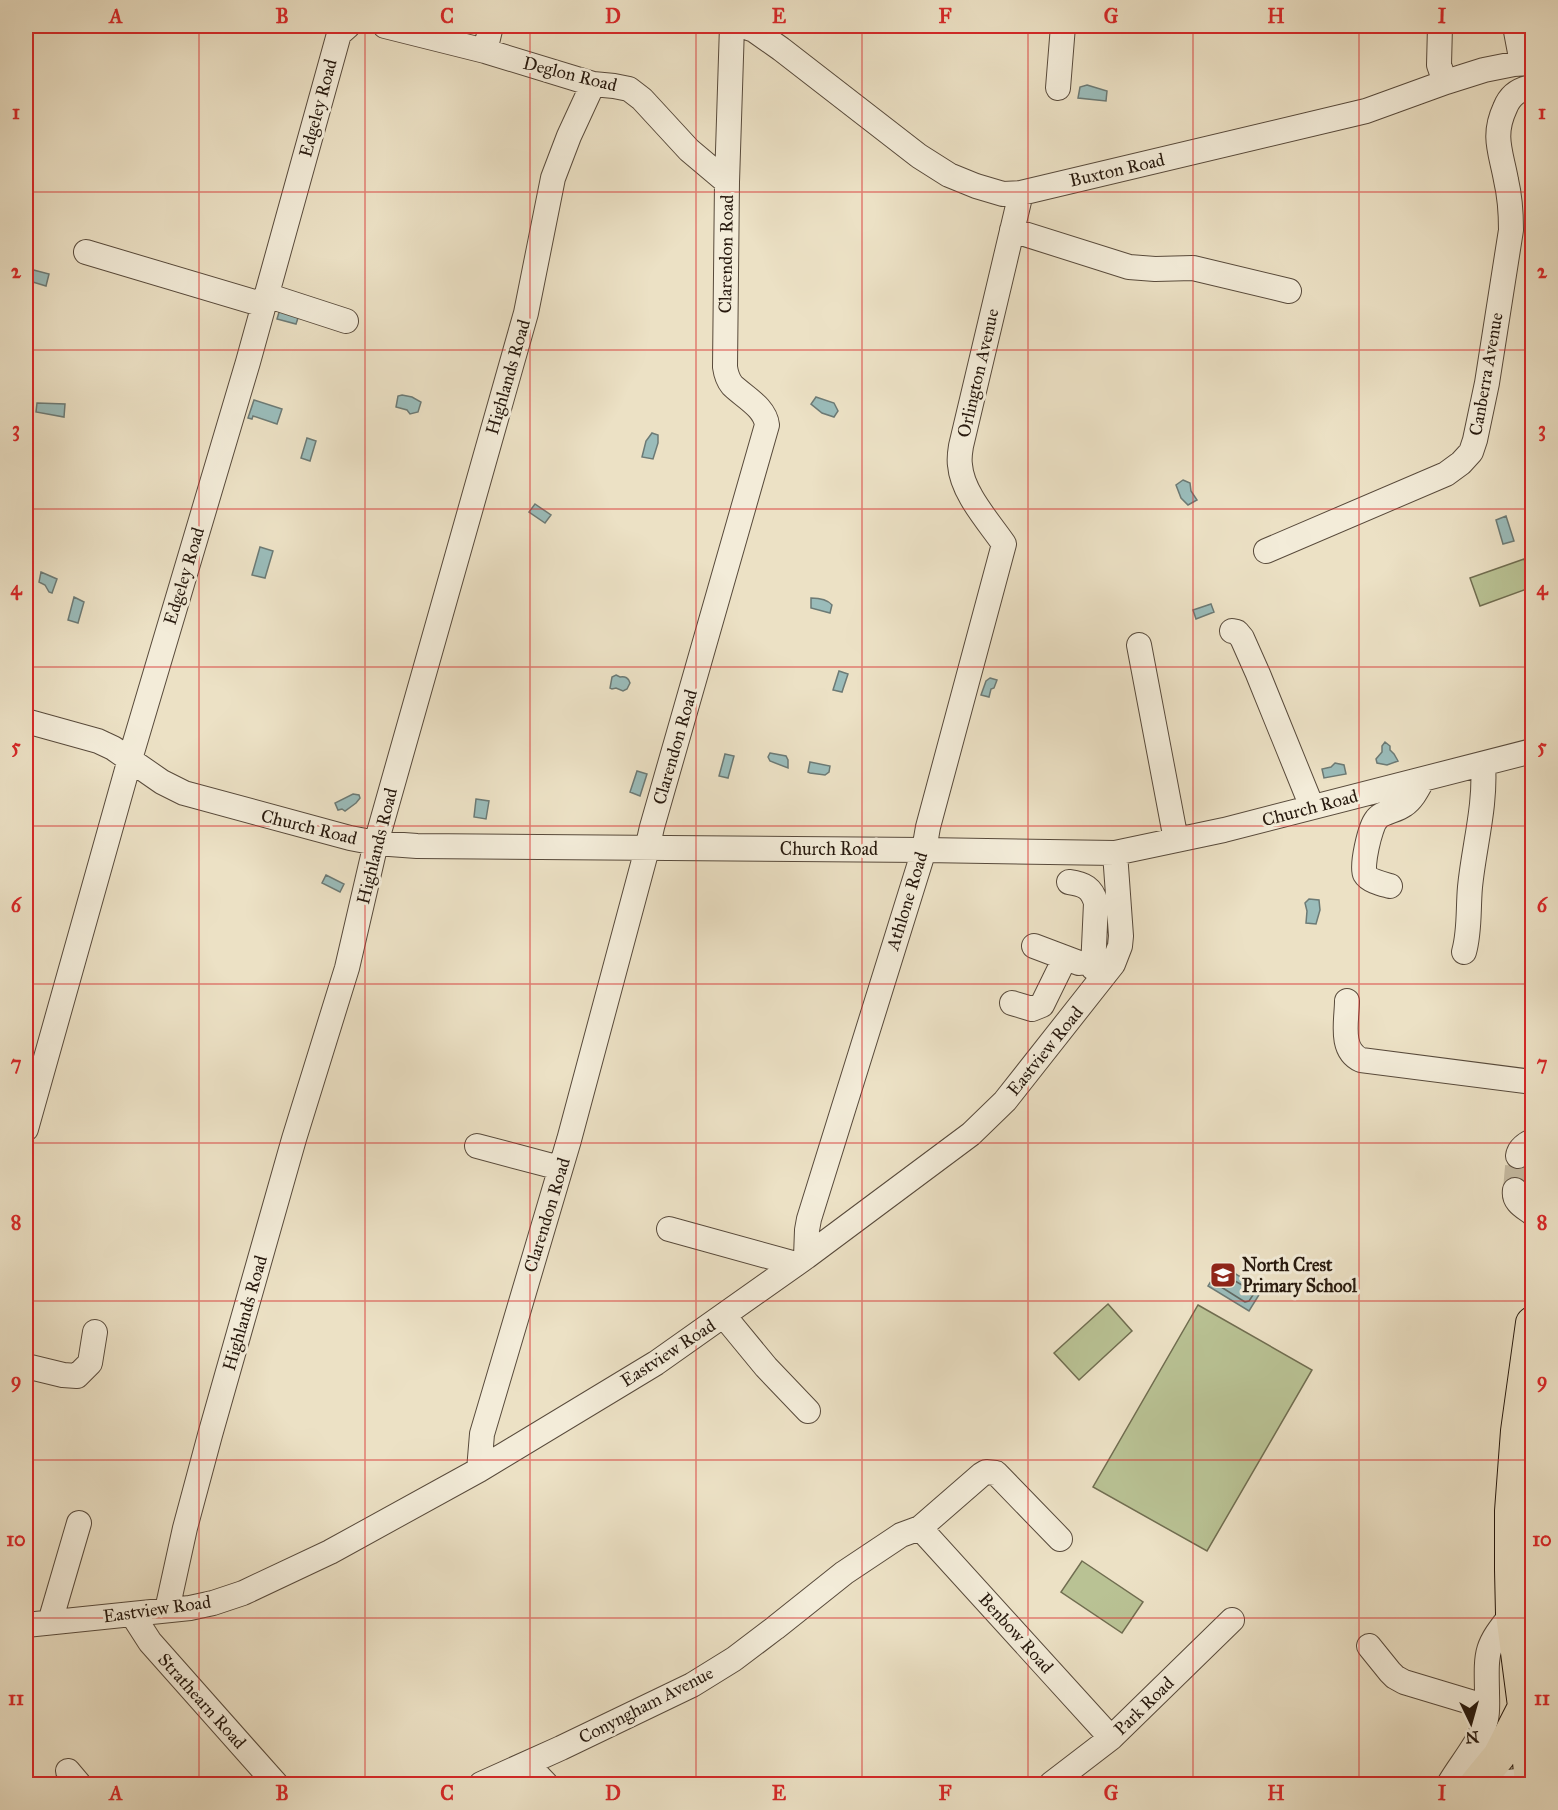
<svg xmlns="http://www.w3.org/2000/svg" width="1558" height="1810" font-family="'IM FELL Great Primer',serif">
<style>
.green{fill:#b9c294;stroke:#706d50;stroke-width:1.5}
.water{fill:#9abcba;stroke:#6c7a75;stroke-width:1.5}
.lines{fill:none;stroke-linecap:round;stroke-linejoin:round}
.shore{stroke:#606a64;stroke-width:1.5}
.minor-tunnel{stroke:#c4b9a0;stroke-width:24;stroke-dasharray:24 12;stroke-linecap:butt}
.minor-casing{stroke:#584a3b;stroke-width:26}
.major-casing{stroke:#26180d;stroke-width:34}
.minor{stroke:#f3ecd9;stroke-width:24}
.major{stroke:#ece1c5;stroke-width:32}
.grid{fill:none;stroke:#d62828;stroke-width:1.5;stroke-opacity:0.55}
.labels{text-anchor:middle;stroke-width:6;stroke-linejoin:round;paint-order:stroke}
.street-label{font-size:18px;fill:#26180d;stroke:#f3ecd9}
.poi-label{font-size:18px;font-weight:bold;fill:#26180d;stroke:#f3ecd9;text-anchor:start}
.neatline{fill:none;stroke:#d62828;stroke-width:2}
.grid-label{font-size:20px;text-anchor:middle;font-weight:bold;fill:#d62828}
</style>
<rect width="100%" height="100%" fill="#ece1c5"/>
<filter id="stains"><feTurbulence type="fractalNoise" baseFrequency=".00333" numOctaves="4"/><feColorMatrix values="0 0 0 0 .2 0 0 0 0 .09 0 0 0 0 .02 0 0 0 .5 -.17"/></filter>
<radialGradient id="worn" r=".72"><stop offset=".6" stop-color="#630" stop-opacity="0"/><stop offset="1" stop-color="#630" stop-opacity=".3"/></radialGradient>
<path class="green" d="M 1524,559 L 1532,582 L 1532,587 L 1480,606 L 1470,578 Z
M 1108,1304 L 1132,1331 L 1079,1380 L 1054,1353 Z
M 1198,1305 L 1312,1370 L 1207,1551 L 1093,1487 Z
M 1082,1561 L 1143,1602 L 1122,1633 L 1061,1592 Z"/>
<path class="water" d="M 1087,85 L 1107,91 L 1106,101 L 1078,98 L 1080,87 Z
M 26,268 L 49,274 L 46,286 L 26,280 Z
M 280,309 L 299,315 L 296,324 L 277,319 Z
M 402,395 L 412,397 L 421,402 L 418,412 L 410,414 L 407,410 L 396,407 L 398,396 Z
M 816,397 L 834,403 L 838,411 L 834,417 L 822,413 L 811,404 Z
M 254,400 L 282,409 L 277,424 L 253,416 L 252,419 L 248,418 Z
M 37,403 L 65,404 L 64,417 L 36,412 Z
M 652,433 L 658,435 L 658,443 L 653,459 L 642,457 L 646,441 Z
M 307,438 L 316,441 L 310,461 L 301,458 Z
M 1183,480 L 1190,483 L 1191,491 L 1197,500 L 1188,505 L 1181,498 L 1176,485 Z
M 535,504 L 551,515 L 545,523 L 529,512 Z
M 1506,516 L 1514,541 L 1503,544 L 1496,520 Z
M 260,547 L 273,551 L 265,578 L 252,575 Z
M 41,572 L 57,579 L 52,593 L 49,592 L 45,585 L 39,582 Z
M 74,597 L 84,602 L 78,623 L 68,620 Z
M 811,598 C 818,598 827,599 832,605 L 830,613 L 811,608 Z
M 1211,604 L 1214,612 L 1196,619 L 1193,610 Z
M 839,671 L 848,674 L 842,692 L 833,690 Z
M 616,675 L 620,677 C 625,676 629,678 630,683 L 627,689 L 623,691 L 616,688 L 612,689 L 610,688 L 612,677 Z
M 990,678 L 997,680 L 994,688 L 991,689 L 989,697 L 981,695 L 986,681 Z
M 1385,742 L 1390,746 L 1390,750 L 1394,754 L 1398,761 L 1387,765 L 1377,763 L 1376,759 L 1382,752 L 1382,746 Z
M 770,753 L 786,756 L 788,760 L 788,768 L 770,761 L 768,757 Z
M 725,754 L 734,756 L 728,778 L 719,776 Z
M 810,762 L 830,766 L 829,772 L 825,775 L 810,773 L 808,772 Z
M 1335,763 L 1344,765 L 1346,774 L 1324,778 L 1322,769 L 1331,767 Z
M 637,771 L 647,774 L 640,796 L 630,792 Z
M 353,794 L 359,795 L 360,798 L 356,803 L 345,811 L 342,809 L 338,810 L 335,803 Z
M 476,799 L 489,801 L 486,819 L 474,817 Z
M 326,875 L 344,884 L 340,892 L 322,883 Z
M 1309,899 L 1319,900 L 1320,910 L 1316,924 L 1306,923 L 1307,911 L 1305,903 Z
M 1221,1265 L 1262,1290 L 1249,1311 L 1208,1286 Z"/>
<g class="lines">
<path class="shore" d="M 1222,1275 L 1225,1275 L 1252,1291 L 1253,1295 L 1249,1301 L 1245,1302 L 1218,1285 L 1218,1282 Z"/>
<path class="minor-tunnel" d="M 1515,1190 L 1518,1156"/>
<defs>
<path id="minor" d="M 385,26 L 485,51 L 593,84 L 614,86 L 629,89 L 642,99 L 689,150 L 727,182
M 743,26 L 754,30 L 781,49 L 919,156 L 949,175 L 976,186 L 1003,194 L 1021,193 L 1366,111 L 1446,82 L 1484,70 L 1514,64 L 1532,63
M 1440,26 L 1439,65 L 1445,82
M 1515,26 L 1522,63
M 485,51 L 491,26
M 1058,88 L 1063,26
M 1012,230 L 1129,267 L 1155,269 L 1193,268 L 1289,291
M 86,252 L 264,305
M 266,295 L 346,321
M 1266,551 L 1446,474 L 1461,463 L 1471,452 L 1475,440 L 1487,383 L 1511,230 C 1511,213 1510,197 1506,180 C 1501,152 1492,136 1505,108 C 1510,95 1519,89 1532,87
M 1232,631 L 1237,632 L 1242,638 L 1258,674 L 1312,807
M 1139,645 L 1176,840
M 26,721 L 98,741 L 113,748 L 162,782 L 184,793 L 350,838 L 376,843 L 417,846 L 924,850 L 1115,853 L 1224,830 L 1532,751
M 1069,882 C 1084,884 1092,888 1096,903 L 1093,968
M 1390,886 C 1383,884 1369,881 1365,874 C 1361,867 1370,827 1376,820 C 1381,812 1396,811 1404,805 C 1413,799 1418,788 1423,779
M 1034,946 L 1079,963
M 1464,952 C 1470,931 1468,909 1470,887 C 1474,846 1486,806 1483,764
M 1347,1001 C 1347,1020 1339,1050 1361,1060 L 1532,1082
M 1012,1003 L 1032,1009 L 1042,1005 L 1065,958
M 26,1129 L 130,759 L 248,362 L 339,34 L 348,26
M 477,1146 L 560,1168
M 1518,1156 C 1519,1148 1526,1144 1532,1141
M 1515,1190 C 1513,1202 1524,1207 1532,1213
M 669,1229 L 796,1264
M 806,1257 L 807,1230 L 809,1219 L 924,850 L 928,827 L 1004,544 C 989,522 962,493 960,465 C 959,459 960,452 961,446 L 1021,193
M 724,1316 L 766,1367 L 808,1411
M 26,1366 L 63,1375 L 77,1376 L 90,1363 L 95,1332
M 479,1470 L 482,1434 L 569,1140 L 647,849 L 652,827 L 767,425 C 765,407 744,397 732,385 C 728,380 726,374 725,367 L 727,182 L 732,26
M 920,1528 L 1111,1738
M 167,1610 L 185,1528 L 210,1435 L 294,1139 L 347,968 L 376,843 L 526,313 L 553,178 L 569,136 L 593,84
M 132,1614 L 150,1642 L 276,1784
M 50,1622 L 79,1523
M 26,1625 L 190,1608 L 213,1603 L 243,1593 L 330,1552 L 479,1470 L 656,1363 L 806,1257 L 971,1134 L 1005,1101 L 1113,964 L 1120,946 L 1121,936 L 1115,853
M 1369,1646 L 1390,1672 L 1395,1677 L 1404,1682 L 1487,1707
M 527,1764 L 546,1784
M 68,1771 L 79,1784
M 481,1784 L 561,1748 L 692,1685 L 734,1659 L 775,1628 L 844,1573 L 901,1535 L 920,1528 L 981,1475 L 986,1472 L 996,1473 L 1060,1539
M 1051,1784 L 1111,1738 L 1232,1620
M 1449,1784 C 1461,1763 1480,1743 1486,1719 C 1488,1710 1487,1700 1487,1691 C 1486,1650 1486,1646 1512,1614
M 1492,1784 L 1532,1779"/>
<path id="major" d="M 1476,1784 L 1499,1756 L 1524,1707
M 1531,1784 L 1524,1706 L 1512,1614 L 1511,1570 L 1511,1511 L 1517,1431 L 1532,1323"/>
</defs>
<use href="#minor" class="minor-casing"/>
<use href="#major" class="major-casing"/>
<use href="#minor" class="minor"/>
<use href="#major" class="major"/>
</g>
<path class="grid" d="M 199,26 L 199,1784M 365,26 L 365,1784M 530,26 L 530,1784M 696,26 L 696,1784M 862,26 L 862,1784M 1028,26 L 1028,1784M 1193,26 L 1193,1784M 1359,26 L 1359,1784M 26,192 L 1532,192M 26,350 L 1532,350M 26,509 L 1532,509M 26,667 L 1532,667M 26,826 L 1532,826M 26,984 L 1532,984M 26,1143 L 1532,1143M 26,1301 L 1532,1301M 26,1460 L 1532,1460M 26,1618 L 1532,1618"/>
<defs>
<symbol id="school-square" viewBox="-11 -11 22 22"><rect x="-9" y="-9" width="18" height="18" rx="4" fill="#8f2418" stroke="#f3ecd9"/><path d="M0-5L7-2L0 1L-7-2ZM-4 1L0 2.5L4 1V4Q0 6-4 4Z" fill="#fff"/></symbol>
</defs>
<g fill-rule="evenodd">
<use href="#school-square" x="1208" y="1260" width="30" height="30"/>
</g>
<g class="labels">
<g class="street-label">
<text transform="translate(570 74) rotate(14)" y="6">Deglon Road</text>
<text transform="translate(318 108) rotate(-75)" y="6">Edgeley Road</text>
<text transform="translate(1117 170) rotate(-13)" y="6">Buxton Road</text>
<text transform="translate(726 254) rotate(-89)" y="6">Clarendon Road</text>
<text transform="translate(978 373) rotate(-77)" y="6">Orlington Avenue</text>
<text transform="translate(1486 374) rotate(-80)" y="6">Canberra Avenue</text>
<text transform="translate(508 377) rotate(-74)" y="6">Highlands Road</text>
<text transform="translate(184 576) rotate(-73)" y="6">Edgeley Road</text>
<text transform="translate(675 747) rotate(-74)" y="6">Clarendon Road</text>
<text transform="translate(1310 808) rotate(-15)" y="6">Church Road</text>
<text transform="translate(309 827) rotate(14)" y="6">Church Road</text>
<text transform="translate(377 846) rotate(-76)" y="6">Highlands Road</text>
<text x="829" y="855">Church Road</text>
<text transform="translate(907 901) rotate(-73)" y="6">Athlone Road</text>
<text transform="translate(1045 1051) rotate(-51)" y="6">Eastview Road</text>
<text transform="translate(547 1215) rotate(-73)" y="6">Clarendon Road</text>
<text transform="translate(245 1313) rotate(-74)" y="6">Highlands Road</text>
<text transform="translate(668 1353) rotate(-33)" y="6">Eastview Road</text>
<text transform="translate(157 1609) rotate(-8)" y="6">Eastview Road</text>
<text transform="translate(1016 1633) rotate(48)" y="6">Benbow Road</text>
<text transform="translate(202 1701) rotate(48)" y="6">Strathearn Road</text>
<text transform="translate(646 1705) rotate(-27)" y="6">Conyngham Avenue</text>
<text transform="translate(1144 1706) rotate(-44)" y="6">Park Road</text>
</g>
<g class="poi-label">
<text x="1242" y="1271">North Crest<tspan x="1242" dy="21">Primary School</tspan></text>
</g>
</g>
<rect width="1558" height="1810" fill="none" stroke="#ece1c5" stroke-width="66"/>
<g transform="translate(1471 1723) rotate(175)" stroke="#f3ecd9" stroke-width="4.5" paint-order="stroke">
<path d="M0-4.5L10 22L0 15L-10 22Z" fill="#26180d"/>
<text y="-9" font-size="16" font-weight="bold" text-anchor="middle" fill="#26180d">N</text>
</g>
<rect x="33" y="33" width="1492" height="1744" class="neatline"/>
<g class="grid-label">
<text x="116" y="23">A</text>
<text x="282" y="23">B</text>
<text x="447" y="23">C</text>
<text x="613" y="23">D</text>
<text x="779" y="23">E</text>
<text x="945" y="23">F</text>
<text x="1111" y="23">G</text>
<text x="1276" y="23">H</text>
<text x="1442" y="23">I</text>
<text x="16" y="119">1</text>
<text x="1542" y="119">1</text>
<text x="16" y="278">2</text>
<text x="1542" y="278">2</text>
<text x="16" y="436">3</text>
<text x="1542" y="436">3</text>
<text x="16" y="595">4</text>
<text x="1542" y="595">4</text>
<text x="16" y="753">5</text>
<text x="1542" y="753">5</text>
<text x="16" y="912">6</text>
<text x="1542" y="912">6</text>
<text x="16" y="1070">7</text>
<text x="1542" y="1070">7</text>
<text x="16" y="1229">8</text>
<text x="1542" y="1229">8</text>
<text x="16" y="1387">9</text>
<text x="1542" y="1387">9</text>
<text x="16" y="1546">10</text>
<text x="1542" y="1546">10</text>
<text x="16" y="1705">11</text>
<text x="1542" y="1705">11</text>
<text x="116" y="1800">A</text>
<text x="282" y="1800">B</text>
<text x="447" y="1800">C</text>
<text x="613" y="1800">D</text>
<text x="779" y="1800">E</text>
<text x="945" y="1800">F</text>
<text x="1111" y="1800">G</text>
<text x="1276" y="1800">H</text>
<text x="1442" y="1800">I</text>
</g>
<rect width="100%" height="100%" filter="url(#stains)"/>
<rect width="100%" height="100%" fill="url(#worn)"/>
</svg>
